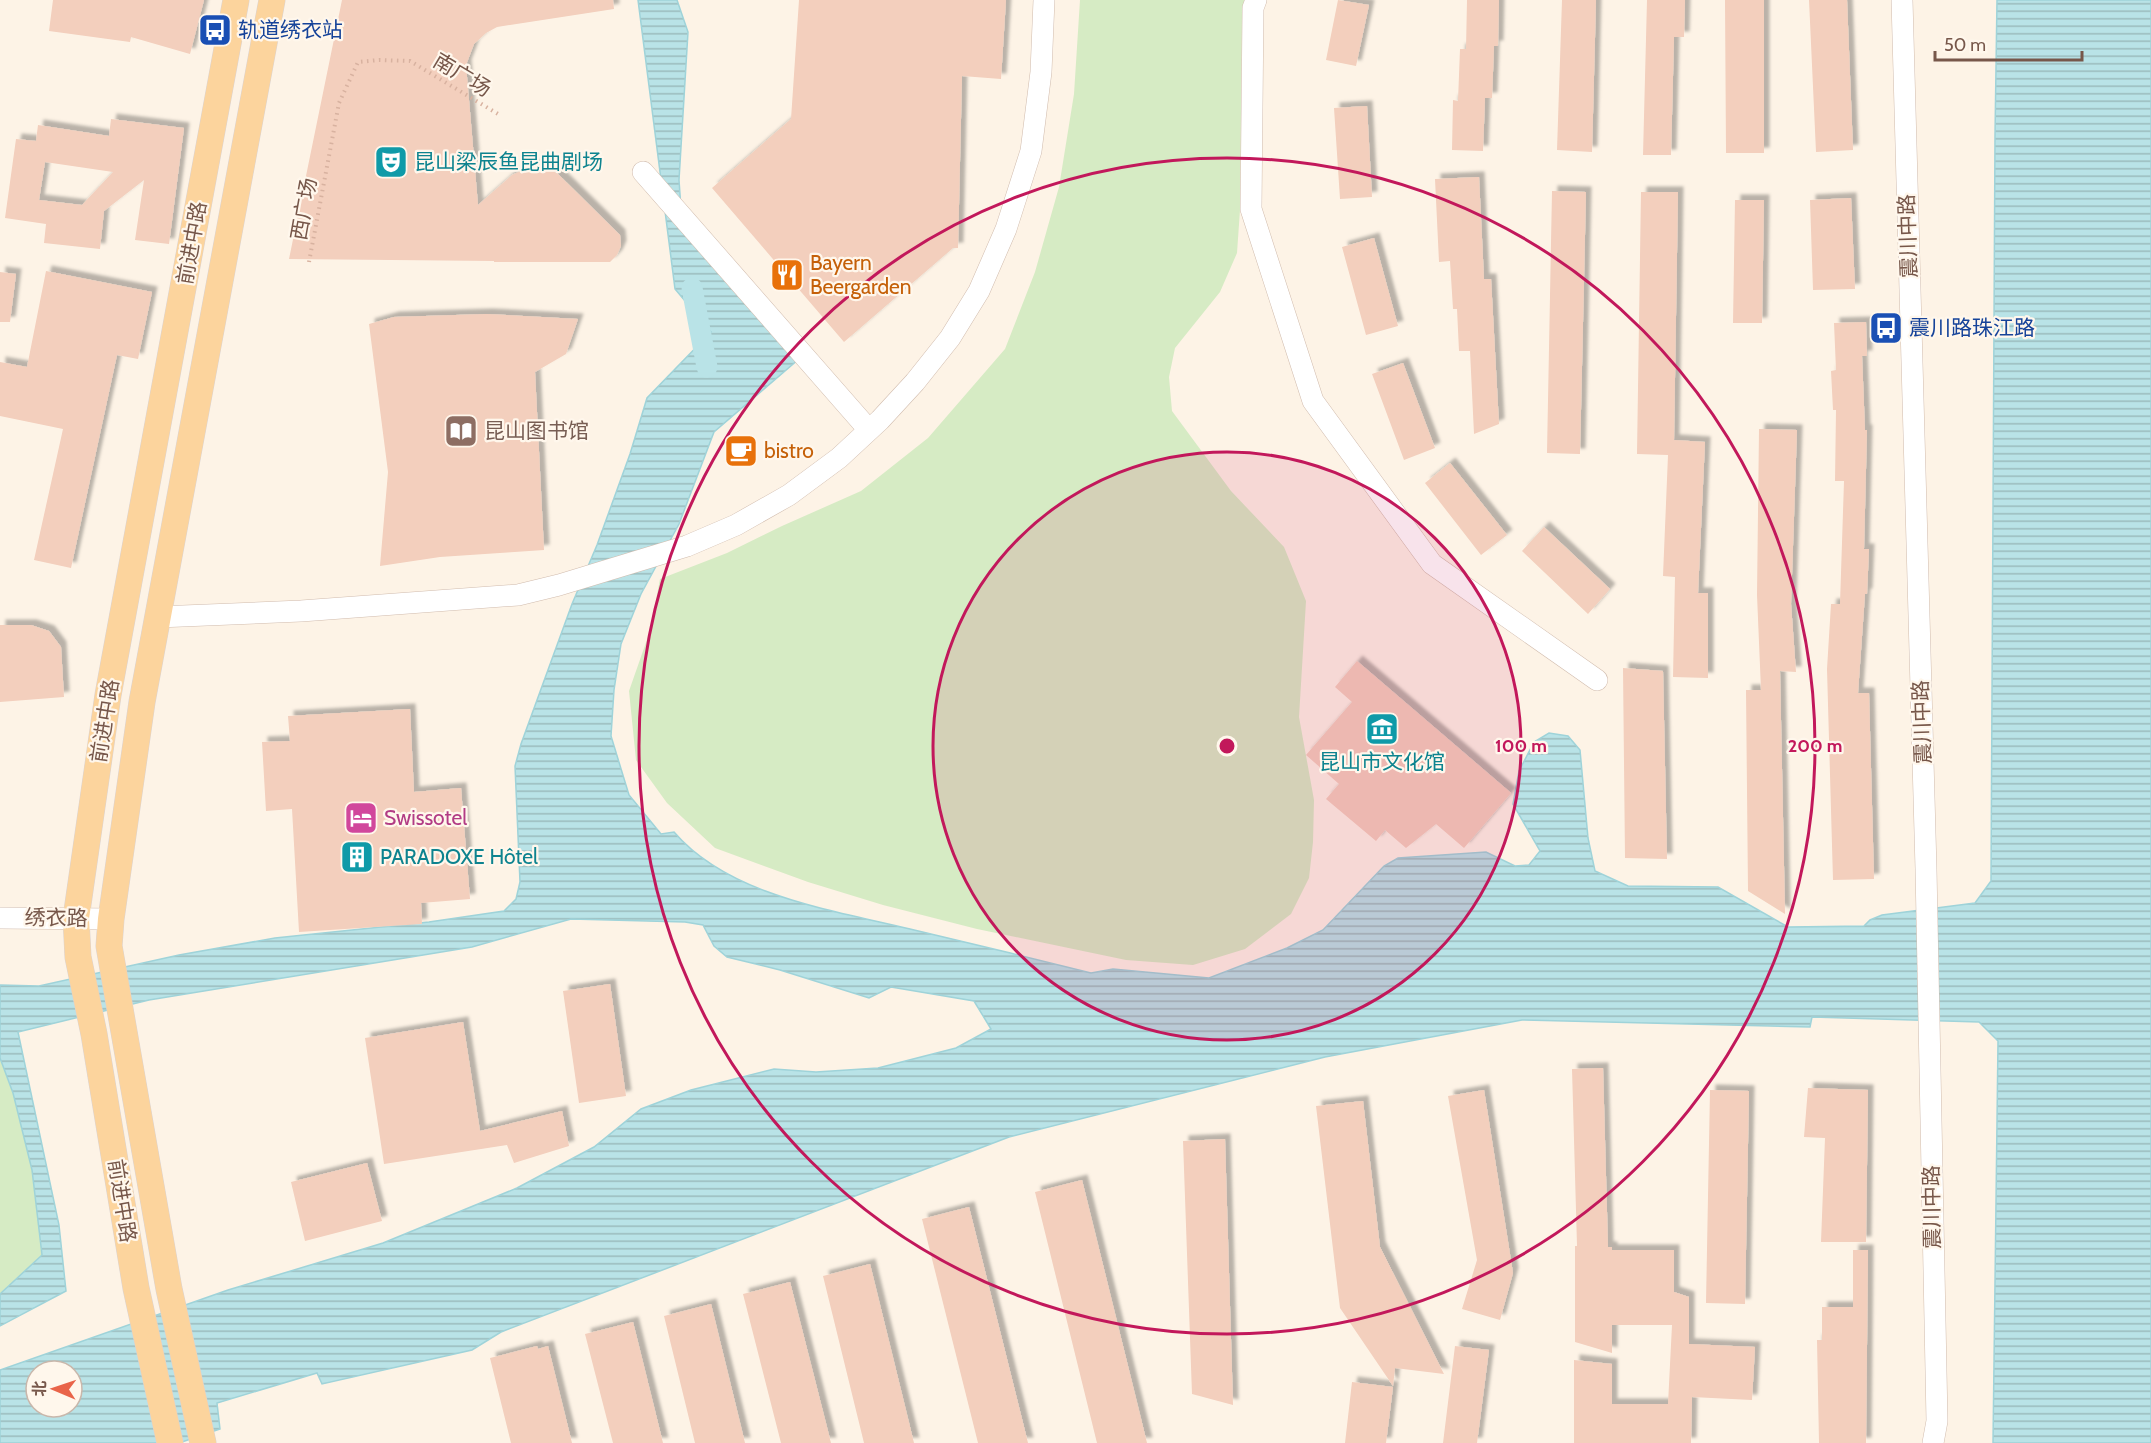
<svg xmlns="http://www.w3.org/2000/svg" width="2151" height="1443" font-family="Cabin,'Noto Sans SC',sans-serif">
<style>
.green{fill:#d6ebc4}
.water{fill:url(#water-rules);stroke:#9fd3d9;stroke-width:1.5;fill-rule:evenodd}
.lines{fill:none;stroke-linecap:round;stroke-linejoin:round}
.canal{stroke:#b9e3e7;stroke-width:21}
.building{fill:#f3cfbd;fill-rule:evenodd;filter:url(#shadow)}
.minor-casing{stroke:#d1bcae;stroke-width:22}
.major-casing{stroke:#dcd3d0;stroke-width:27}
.path{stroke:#d8b2a0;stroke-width:4;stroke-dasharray:1.5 4.5;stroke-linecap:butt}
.minor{stroke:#fff;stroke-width:21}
.major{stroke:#fcd49d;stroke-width:26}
.ring{fill:none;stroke:#c2185b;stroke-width:3}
.labels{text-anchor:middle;stroke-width:4.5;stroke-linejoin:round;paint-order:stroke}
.transit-label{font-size:21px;fill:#164399;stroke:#fff7ec;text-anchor:start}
.street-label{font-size:21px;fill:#77574a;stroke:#fff7ec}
.culture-label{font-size:21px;fill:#0d838f;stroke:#fff7ec;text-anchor:start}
.food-label{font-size:21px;fill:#c56008;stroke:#fff7ec;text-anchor:start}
.education-label{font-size:21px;fill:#785e54;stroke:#fff7ec;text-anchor:start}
.hotel-label{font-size:21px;fill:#b23c85;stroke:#fff7ec;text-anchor:start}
.centre{fill:#c2185b;stroke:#fff7ec;stroke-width:3}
.ring-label{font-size:18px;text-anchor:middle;font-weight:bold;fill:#c2185b;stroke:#fff7ec;stroke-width:4.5;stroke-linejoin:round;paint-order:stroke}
</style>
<defs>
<pattern id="water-rules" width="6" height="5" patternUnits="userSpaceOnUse" patternTransform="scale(1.5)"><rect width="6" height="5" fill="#b9e3e7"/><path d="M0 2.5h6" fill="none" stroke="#9bbbbd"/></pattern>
<filter id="shadow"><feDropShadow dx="5.5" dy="-5.5" stdDeviation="1.5" flood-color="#0004"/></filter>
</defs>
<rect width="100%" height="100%" fill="#fdf3e6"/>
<path class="green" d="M 1080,0 L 1247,0 L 1242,14 L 1240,210 L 1237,253 L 1220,292 L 1175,348 L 1169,377 L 1172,411 L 1231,491 L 1284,547 L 1306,601 L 1299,717 L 1314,800 L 1313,842 L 1309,878 L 1291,914 L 1245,949 L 1193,965 L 1126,960 L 977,929 L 883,905 L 808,882 L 715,848 L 667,803 L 636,760 L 629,691 L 650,631 L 660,579 L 727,553 L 782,526 L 861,491 L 928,438 L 1005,349 L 1035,272 L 1059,187 L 1074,94 Z
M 0,1058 L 13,1093 L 32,1170 L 42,1255 L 0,1294 Z"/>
<path class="water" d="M 638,0 L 677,0 L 688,32 L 679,180 L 682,223 L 799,359 L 714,432 L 679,524 L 641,594 L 621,644 L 614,690 L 611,736 L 629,795 L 661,834 L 674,832 C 729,896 832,910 910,929 C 970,943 1031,958 1091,973 L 1113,969 L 1209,978 L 1287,948 L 1323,930 L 1384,866 L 1398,858 L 1486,852 L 1515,866 L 1529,865 L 1540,851 L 1513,804 L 1519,771 L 1534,742 L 1549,733 L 1568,736 L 1580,750 L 1588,838 L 1595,871 L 1628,886 L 1718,887 L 1788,927 L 1864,926 L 1870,920 L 1882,915 L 1975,903 L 1991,881 L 1995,135 L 1997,0 L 2151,0 L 2151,1443 L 1993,1443 L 1998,1041 L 1979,1022 L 1812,1017 L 1810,1027 L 1522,1020 L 1325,1057 L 1009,1137 L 501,1332 L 472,1350 L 322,1384 L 317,1373 L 217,1403 L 220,1429 L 179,1443 L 0,1443 L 0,1370 L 228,1290 L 383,1243 L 517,1188 L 594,1147 L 641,1109 L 691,1090 L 774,1069 L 816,1072 L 878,1068 L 956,1048 L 991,1029 L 974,1001 L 891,987 L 869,998 L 780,970 L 727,957 L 714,946 L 703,925 L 685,922 L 571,919 L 472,947 L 149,1000 L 18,1032 L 59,1225 L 66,1291 L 0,1326 L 0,1294 L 42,1255 L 32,1170 L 13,1093 L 0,1058 L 0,985 L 39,986 L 179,955 L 275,938 L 429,922 L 504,911 L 516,899 L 520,882 L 515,766 L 521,744 L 572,604 L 597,545 L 630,454 L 647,398 L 711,332 L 675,289 ZM 36,1371 L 72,1371 L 72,1407 L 36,1407 Z"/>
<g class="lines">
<path class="canal" d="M 692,288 L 707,367"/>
</g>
<path class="building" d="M 53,0 L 204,0 L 190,54 L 131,37 L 130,42 L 49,31 Z
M 342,0 L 613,0 L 614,9 L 497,27 L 486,33 L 474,44 L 466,65 L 478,205 L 512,175 L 534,165 L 545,165 L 557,173 L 620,235 L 621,246 L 617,255 L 610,262 L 494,262 L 494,261 L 289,259 Z
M 799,0 L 1006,0 L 1001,79 L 962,76 L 958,248 L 953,248 L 844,342 L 712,188 L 791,119 Z
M 1338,0 L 1369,5 L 1356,66 L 1326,60 Z
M 1467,0 L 1499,0 L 1498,46 L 1494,46 L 1492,98 L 1485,98 L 1483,151 L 1452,150 L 1453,100 L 1458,101 L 1460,49 L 1466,49 Z
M 1562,0 L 1596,0 L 1592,152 L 1557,150 Z
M 1647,0 L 1685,0 L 1684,37 L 1674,37 L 1671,155 L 1643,155 Z
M 1725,0 L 1764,0 L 1764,153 L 1726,153 Z
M 1809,0 L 1847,0 L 1853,150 L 1816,152 Z
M 1367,106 L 1372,197 L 1340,199 L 1334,108 Z
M 111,119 L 184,128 L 169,244 L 135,240 L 144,180 L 104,211 L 100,249 L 44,243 L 46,224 L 5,218 L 16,139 L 36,141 L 38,125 L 109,136 ZM 45,162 L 113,172 L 82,205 L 39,200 Z
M 1479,177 L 1484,279 L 1491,279 L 1499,424 L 1474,434 L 1470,351 L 1459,351 L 1457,309 L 1453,309 L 1450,261 L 1439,262 L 1435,179 Z
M 1552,191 L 1586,192 L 1580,454 L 1547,453 Z
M 1641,192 L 1678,192 L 1674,440 L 1705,442 L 1698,593 L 1708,593 L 1708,678 L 1673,677 L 1675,577 L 1663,576 L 1668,455 L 1637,454 Z
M 1851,198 L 1855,289 L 1813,290 L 1810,200 Z
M 1735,200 L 1764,200 L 1762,323 L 1733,323 Z
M 1374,238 L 1398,326 L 1366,335 L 1342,247 Z
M 46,271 L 152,292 L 138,359 L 117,355 L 71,568 L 34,560 L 63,429 L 0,416 L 0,362 L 27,367 Z
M 0,272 L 16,274 L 10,322 L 0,322 Z
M 487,314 L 578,319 L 566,354 L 535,372 L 544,550 L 440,557 L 380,566 L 388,472 L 369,324 L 394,317 Z
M 1866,322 L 1867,356 L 1862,356 L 1865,430 L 1867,430 L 1864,549 L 1869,549 L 1867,594 L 1865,594 L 1858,693 L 1869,693 L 1874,879 L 1833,880 L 1827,669 L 1831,604 L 1840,604 L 1844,481 L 1835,481 L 1836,410 L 1833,410 L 1831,371 L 1836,370 L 1834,323 Z
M 1403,363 L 1435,448 L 1404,460 L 1372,374 Z
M 1759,429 L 1797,430 L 1791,604 L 1796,672 L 1780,671 L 1785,914 L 1748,891 L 1746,690 L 1761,690 L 1757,595 Z
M 1450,463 L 1507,535 L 1481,555 L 1425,483 Z
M 1544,527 L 1610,589 L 1588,614 L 1522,551 Z
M 0,625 L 31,625 L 49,631 L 61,647 L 64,697 L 0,702 Z
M 1357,661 L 1511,793 L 1464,848 L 1436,824 L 1406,848 L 1385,830 L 1376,841 L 1326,799 L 1339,784 L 1306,755 L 1352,702 L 1335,687 Z
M 1623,668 L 1663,671 L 1667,859 L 1625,858 Z
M 410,709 L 414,792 L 461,788 L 470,899 L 421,903 L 422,924 L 299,932 L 292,809 L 266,811 L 262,742 L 290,741 L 288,716 Z
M 610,984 L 626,1096 L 579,1103 L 563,991 Z
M 463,1022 L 480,1131 L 562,1111 L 569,1146 L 514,1163 L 507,1145 L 384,1164 L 365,1038 Z
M 1603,1068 L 1608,1247 L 1612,1247 L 1612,1250 L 1674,1250 L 1674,1292 L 1689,1297 L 1689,1344 L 1755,1347 L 1752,1400 L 1692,1397 L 1691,1443 L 1574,1443 L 1574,1360 L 1612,1364 L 1612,1404 L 1668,1404 L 1672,1325 L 1612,1325 L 1612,1353 L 1575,1342 L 1575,1246 L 1577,1246 L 1572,1069 Z
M 1808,1088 L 1868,1090 L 1866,1242 L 1821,1242 L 1825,1138 L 1804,1137 Z
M 1484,1090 L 1513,1273 L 1500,1320 L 1462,1309 L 1477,1260 L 1448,1096 Z
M 1710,1090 L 1749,1091 L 1745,1304 L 1706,1303 Z
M 1363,1101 L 1380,1247 L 1444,1374 L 1395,1368 L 1393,1386 L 1340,1308 L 1316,1106 Z
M 1225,1139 L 1233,1405 L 1192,1394 L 1183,1141 Z
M 367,1163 L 382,1221 L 305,1241 L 291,1182 Z
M 1082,1180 L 1147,1443 L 1097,1443 L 1035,1192 Z
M 969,1207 L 1028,1443 L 978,1443 L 922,1219 Z
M 1853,1250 L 1868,1250 L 1866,1443 L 1819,1443 L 1817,1340 L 1822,1340 L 1822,1307 L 1853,1307 Z
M 870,1264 L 914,1443 L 864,1443 L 823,1276 Z
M 790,1282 L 831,1443 L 781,1443 L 743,1294 Z
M 711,1304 L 745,1443 L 695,1443 L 664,1316 Z
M 633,1322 L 663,1443 L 613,1443 L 585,1334 Z
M 537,1346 L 538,1349 L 548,1346 L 572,1443 L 511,1443 L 490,1358 Z
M 1455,1346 L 1489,1350 L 1477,1443 L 1443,1443 Z
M 1352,1382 L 1393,1387 L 1386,1443 L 1345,1443 Z"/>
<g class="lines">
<defs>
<path id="minor" d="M 1256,0 L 1253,8 L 1251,209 L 1313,401 L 1432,564 L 1597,680
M 1902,0 L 1926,869 L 1937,1421 L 1933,1443
M 643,172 L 869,430
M 158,617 L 301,611 L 518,595 L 559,585 L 687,546 L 736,525 L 789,495 L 839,458 L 880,420 L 915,382 L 950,338 L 979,291 L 1006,229 L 1031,151 L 1041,72 L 1044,0
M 0,918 L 111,919"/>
<path id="major" d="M 170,1443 L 136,1288 L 94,1034 L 78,957 L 76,918 L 108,695 L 236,0
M 203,1443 L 169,1289 L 109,946 L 111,919 L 142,702 L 272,0"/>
</defs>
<use href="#minor" class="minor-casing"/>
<use href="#major" class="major-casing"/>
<path class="path" d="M 309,262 L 339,103 L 358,62 L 379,60 L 410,61 L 498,114"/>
<use href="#minor" class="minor"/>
<use href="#major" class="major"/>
</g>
<circle cx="1227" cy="746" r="294" fill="#c2185b" fill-opacity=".12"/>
<g class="ring">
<circle cx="1227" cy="746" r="294"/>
<circle cx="1227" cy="746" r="588"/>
</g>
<defs>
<symbol id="bus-square" viewBox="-11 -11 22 22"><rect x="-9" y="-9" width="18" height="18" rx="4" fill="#1a4fb4" stroke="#fff7ec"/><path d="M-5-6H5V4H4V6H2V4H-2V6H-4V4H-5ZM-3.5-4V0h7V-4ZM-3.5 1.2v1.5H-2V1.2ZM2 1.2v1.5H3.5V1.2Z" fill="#fff"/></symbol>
<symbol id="theatre-square" viewBox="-11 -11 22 22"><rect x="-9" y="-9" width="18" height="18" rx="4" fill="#0f9aa8" stroke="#fff7ec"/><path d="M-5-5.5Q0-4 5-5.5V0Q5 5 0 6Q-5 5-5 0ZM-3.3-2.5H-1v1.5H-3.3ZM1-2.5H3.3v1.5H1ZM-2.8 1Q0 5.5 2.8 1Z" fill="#fff"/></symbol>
<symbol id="restaurant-square" viewBox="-11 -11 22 22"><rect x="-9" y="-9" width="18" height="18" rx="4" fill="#e8710a" stroke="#fff7ec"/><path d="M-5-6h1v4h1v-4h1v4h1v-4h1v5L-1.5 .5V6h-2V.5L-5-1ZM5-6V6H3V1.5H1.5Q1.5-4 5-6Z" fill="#fff"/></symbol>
<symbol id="library-square" viewBox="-11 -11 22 22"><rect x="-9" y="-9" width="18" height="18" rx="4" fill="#8d6e63" stroke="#fff7ec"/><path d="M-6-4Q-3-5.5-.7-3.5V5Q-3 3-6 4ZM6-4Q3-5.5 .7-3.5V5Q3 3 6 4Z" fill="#fff"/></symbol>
<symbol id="cafe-square" viewBox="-11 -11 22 22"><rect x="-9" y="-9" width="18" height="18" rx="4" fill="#e8710a" stroke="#fff7ec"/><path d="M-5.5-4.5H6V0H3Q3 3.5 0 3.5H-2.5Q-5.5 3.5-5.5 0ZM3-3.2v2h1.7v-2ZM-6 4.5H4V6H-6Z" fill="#fff"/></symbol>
<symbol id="museum-square" viewBox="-11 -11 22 22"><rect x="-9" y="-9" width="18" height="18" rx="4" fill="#0f9aa8" stroke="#fff7ec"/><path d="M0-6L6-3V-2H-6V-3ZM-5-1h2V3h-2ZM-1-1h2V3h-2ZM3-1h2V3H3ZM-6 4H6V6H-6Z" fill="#fff"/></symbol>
<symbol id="hotel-square" viewBox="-11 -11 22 22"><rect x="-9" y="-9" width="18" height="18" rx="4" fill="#d1479c" stroke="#fff7ec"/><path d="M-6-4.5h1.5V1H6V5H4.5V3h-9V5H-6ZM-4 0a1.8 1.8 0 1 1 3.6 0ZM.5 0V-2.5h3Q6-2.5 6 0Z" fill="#fff"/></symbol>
<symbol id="building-square" viewBox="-11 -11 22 22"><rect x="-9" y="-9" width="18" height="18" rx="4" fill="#0f9aa8" stroke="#fff7ec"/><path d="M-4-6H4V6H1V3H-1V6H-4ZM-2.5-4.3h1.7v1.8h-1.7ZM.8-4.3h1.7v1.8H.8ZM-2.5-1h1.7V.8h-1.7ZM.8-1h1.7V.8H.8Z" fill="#fff"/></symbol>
</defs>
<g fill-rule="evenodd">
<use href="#bus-square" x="196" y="11" width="38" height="38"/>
<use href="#theatre-square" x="372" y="143" width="38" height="38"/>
<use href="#restaurant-square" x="768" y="256" width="38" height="38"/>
<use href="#bus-square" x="1867" y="309" width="38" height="38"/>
<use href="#library-square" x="442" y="412" width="38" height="38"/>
<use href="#cafe-square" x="722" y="432" width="38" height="38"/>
<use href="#museum-square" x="1363" y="710" width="38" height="38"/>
<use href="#hotel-square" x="342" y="799" width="38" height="38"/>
<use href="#building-square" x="338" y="838" width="38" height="38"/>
</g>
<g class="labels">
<g class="transit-label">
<text x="238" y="37">轨道绣衣站</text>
<text x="1909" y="335">震川路珠江路</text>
</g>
<g class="street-label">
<text transform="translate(462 75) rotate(31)" y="7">南广场</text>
<text transform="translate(304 209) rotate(-80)" y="7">西广场</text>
<text transform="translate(1908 236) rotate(-92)" y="7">震川中路</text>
<text transform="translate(192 243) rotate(-80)" y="7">前进中路</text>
<text transform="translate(105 721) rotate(-81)" y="7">前进中路</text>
<text transform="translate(1922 722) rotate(-92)" y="7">震川中路</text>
<text transform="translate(56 918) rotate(1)" y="7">绣衣路</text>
<text transform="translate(122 1201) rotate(81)" y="7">前进中路</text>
<text transform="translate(1932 1207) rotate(-91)" y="7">震川中路</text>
</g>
<g class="culture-label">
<text x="414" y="169">昆山梁辰鱼昆曲剧场</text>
<text x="1382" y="769" text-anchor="middle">昆山市文化馆</text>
<text x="380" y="864">PARADOXE Hôtel</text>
</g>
<g class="food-label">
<text x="810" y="270">Bayern<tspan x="810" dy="24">Beergarden</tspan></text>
<text x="764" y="458">bistro</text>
</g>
<g class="education-label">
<text x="484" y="438">昆山图书馆</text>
</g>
<g class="hotel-label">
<text x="384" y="825">Swissotel</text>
</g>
</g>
<circle cx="1227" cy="746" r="9" class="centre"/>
<g class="ring-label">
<text x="1521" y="752">100 m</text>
<text x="1815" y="752">200 m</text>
</g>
<g transform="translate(54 1389) rotate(272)"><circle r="28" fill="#fff7ec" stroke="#c9b7ab" stroke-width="1.5"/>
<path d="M0-4.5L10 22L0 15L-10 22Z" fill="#e96449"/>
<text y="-9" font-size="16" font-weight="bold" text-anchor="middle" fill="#77574a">北</text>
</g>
<path d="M1935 51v9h147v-9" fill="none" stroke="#77574a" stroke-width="3"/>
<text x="1944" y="51" font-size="18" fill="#77574a" stroke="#fff7ec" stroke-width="4.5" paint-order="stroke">50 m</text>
</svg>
